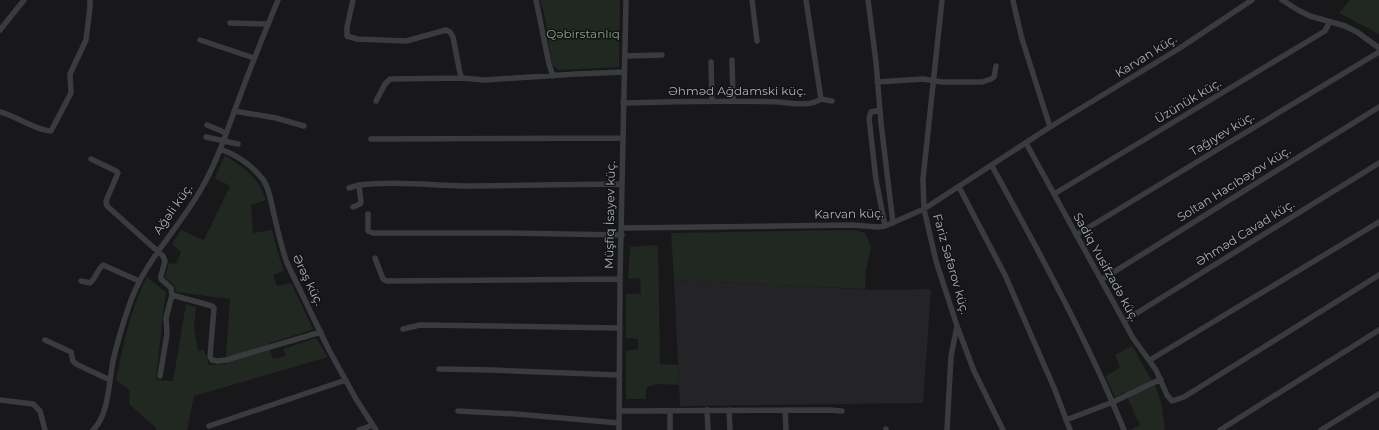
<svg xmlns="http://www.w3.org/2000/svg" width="1379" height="430" font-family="Montserrat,sans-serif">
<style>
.built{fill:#242427}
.green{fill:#202821}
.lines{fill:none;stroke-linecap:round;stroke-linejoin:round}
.minor{stroke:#393b3f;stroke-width:5.5}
.labels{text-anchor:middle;stroke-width:3;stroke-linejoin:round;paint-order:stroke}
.park-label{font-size:12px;fill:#83a482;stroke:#131315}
.street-label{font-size:12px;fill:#abb1ba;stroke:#131315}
</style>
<rect width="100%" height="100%" fill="#18181a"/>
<path class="built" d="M 674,280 L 877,290 L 931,289 L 923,403 L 680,406 Z"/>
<path class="green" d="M 540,0 L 620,0 L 619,67 L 559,70 L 552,65 L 545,17 Z
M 1350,0 L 1379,0 L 1379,34 L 1339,13 Z
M 225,155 C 246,170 257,175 266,200 L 251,205 L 253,233 L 272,230 L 278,253 L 284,271 L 273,275 L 277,286 L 291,283 L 313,329 L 268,344 L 273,359 L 286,356 L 283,349 L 316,338 L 328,357 L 194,396 L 187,430 L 156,430 L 156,428 L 129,404 L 130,390 L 116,380 C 124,343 129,312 147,277 L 166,292 L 163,314 L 156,380 L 173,381 L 186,304 L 196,307 L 194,327 L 198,351 L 204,350 L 209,365 L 227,364 L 226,356 L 230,299 L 176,292 L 175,286 L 165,277 L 169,263 L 176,264 L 181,252 L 172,244 L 181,230 L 204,240 L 230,186 L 215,178 Z
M 854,230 L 865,233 L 871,247 L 866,270 L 865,289 L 674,280 L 671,233 Z
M 658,245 L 660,364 L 678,365 L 679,385 L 656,384 L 646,388 L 646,399 L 626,399 L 626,351 L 638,349 L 638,339 L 626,338 L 626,294 L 641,294 L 640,278 L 628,279 L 630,247 Z
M 1132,346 L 1156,388 L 1161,402 L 1165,430 L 1130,430 L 1140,425 L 1125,392 L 1115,397 L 1105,376 L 1120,368 L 1115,355 Z"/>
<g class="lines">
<path class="minor" d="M 353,0 L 347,27 L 347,36 L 357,39 L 406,41 L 446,30 L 450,32 L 453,37 L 460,73 L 462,78
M 536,0 L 549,64 L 553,76
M 752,0 L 757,41
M 868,0 L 876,62 L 881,123 L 893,223
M 942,0 L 923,179 L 924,209 L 936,261 L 957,326 L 974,371 L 1003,430
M 1282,0 L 1298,10 L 1310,16 L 1345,26 L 1357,32 L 1379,48
M 1013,1 L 1022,39 L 1050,127
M 230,23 L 268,24
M 0,30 L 24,0
M 200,40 L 254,58
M 625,56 L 662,55
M 732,60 L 733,101
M 711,62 L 712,101
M 877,82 L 923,79 L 942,82 L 982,82 L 991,79 L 994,77 L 996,66
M 821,99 L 832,101
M 376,101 L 385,84 L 390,79 L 462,78 L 484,80 L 576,74 L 624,72
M 623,103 C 675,102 727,100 779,102 C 791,103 810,107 821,99 L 806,0
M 880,110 L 871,112 L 869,118 L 876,180 L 885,226
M 234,111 L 276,118 L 304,126
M 0,112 C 16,116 37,131 51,131 L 71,93 L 70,74 L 86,40 L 90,7 L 90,0
M 207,125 L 226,133
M 206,137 L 238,144
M 371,139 L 623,138
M 1026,143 L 1133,338 L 1156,370 L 1167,395 L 1172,401 L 1184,397 L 1379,275
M 220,149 C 237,155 253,166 264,181 C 269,189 271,201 273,210 C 277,228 281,246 287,263 L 329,350 L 356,399 L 376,430
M 91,159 L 116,171 L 118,173 L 106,201 L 107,206 L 163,256 L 165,261 L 161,276 L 161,279 L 171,288 L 172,295 L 166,318 L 167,334 L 160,376
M 992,166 C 1039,252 1087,339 1124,430
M 959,187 L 1005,275 L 1055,390 L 1070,430
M 349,188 L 359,185
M 1054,194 L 1315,37 L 1325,31 L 1329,23
M 353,207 L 360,204 L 361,202 L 359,185 C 393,181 428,185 463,186 C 516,186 569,184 622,184
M 368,214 L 368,231 L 373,233 L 504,233 L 622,235
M 622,228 L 852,225 L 878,227 L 885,226 L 924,209 L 1050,127 L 1180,48 L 1252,0
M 1076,235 L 1379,52
M 375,258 L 383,279 L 387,281 L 620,279
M 1101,280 L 1379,107
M 81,281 L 90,283 C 96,278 97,270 103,265 L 139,281
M 172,295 L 212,306 L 214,308 L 210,357 L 212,360 L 217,361 L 226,360 L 321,332
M 1124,321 L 1379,163
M 403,329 L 420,325 L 620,328
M 45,340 L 71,352 L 73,361 L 76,364 L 110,380
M 1150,360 L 1379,222
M 439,369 L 492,370 L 619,375
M 0,400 L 33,404 L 40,411 L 45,430
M 707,410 L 708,430
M 729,410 L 730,430
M 785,410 L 786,430
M 458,411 L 516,414 L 619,423
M 619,411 L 829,410 L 842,411
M 670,411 L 670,430
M 1066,420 L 1113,402 L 1161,379
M 209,426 L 346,380
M 93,430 C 109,415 109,381 113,361 C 117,344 122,326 128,309 C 142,263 177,231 200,191 C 218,161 228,127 240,96 C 252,63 265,32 278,0
M 359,430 L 373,425
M 619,430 L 620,279 L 626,0
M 886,430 L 886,429
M 947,430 L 951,356 L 957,326
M 1220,430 L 1379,330
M 1321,430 L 1379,394"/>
</g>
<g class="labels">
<g class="park-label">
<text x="583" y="38">Qəbirstanlıq</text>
</g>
<g class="street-label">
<text transform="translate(1146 56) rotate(-32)" y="4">Karvan küç.</text>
<text x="737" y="95">Əhməd Ağdamski küç.</text>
<text transform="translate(1188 101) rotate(-31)" y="4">Üzünük küç.</text>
<text transform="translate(1222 134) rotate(-31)" y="4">Tağıyev küç.</text>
<text transform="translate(1234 184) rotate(-32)" y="4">Soltan Hacıbəyov küç.</text>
<text transform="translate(173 209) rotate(-55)" y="4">Ağəli küç.</text>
<text transform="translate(849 214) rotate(-1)" y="4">Karvan küç.</text>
<text transform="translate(610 215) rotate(-89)" y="4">Müşfiq İsayev küç.</text>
<text transform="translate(1245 233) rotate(-32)" y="4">Əhməd Cavad küç.</text>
<text transform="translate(951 264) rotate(74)" y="4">Fariz Səfərov küç.</text>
<text transform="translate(1106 267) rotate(61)" y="4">Sadiq Yusifzadə küç.</text>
<text transform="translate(308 280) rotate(64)" y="4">Ərəş küç.</text>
</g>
</g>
</svg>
